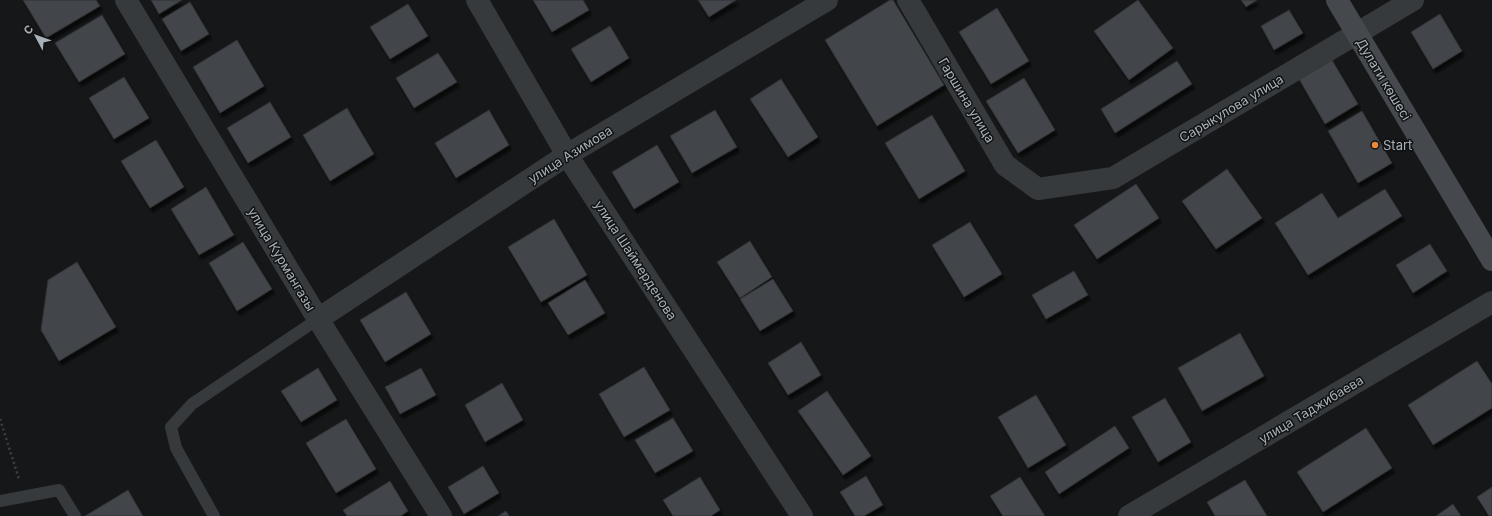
<svg xmlns="http://www.w3.org/2000/svg" width="1492" height="516" font-family="Inter,sans-serif">
<style>
.building{fill:#434548;stroke:#303134;filter:url(#shadow)}
.lines{fill:none;stroke-linecap:round;stroke-linejoin:round}
.path{stroke:#3d4144;stroke-width:2.5;stroke-dasharray:2 3;stroke-linecap:butt}
.service{stroke:#373a3d;stroke-width:12}
.minor{stroke:#373a3d;stroke-width:22}
.secondary{stroke:#45494d;stroke-width:22}
.poi-dot{fill:#eb893b;stroke:#111213;stroke-width:1.5}
.labels{text-anchor:middle;stroke-width:3;stroke-linejoin:round;paint-order:stroke}
.street-label{font-size:13px;fill:#a9b1b8;stroke:#111213}
.poi-label{font-size:13px;fill:#a9b1b8;stroke:#111213;text-anchor:start}
</style>
<defs>
<filter id="shadow"><feDropShadow dx="2.5" dy="4.5" stdDeviation="1" flood-color="#0009"/></filter>
</defs>
<rect width="100%" height="100%" fill="#161718"/>
<path class="building" d="M 23,0 L 96,0 L 100,6 L 46,38 Z
M 151,0 L 182,0 L 159,14 Z
M 533,0 L 583,0 L 589,10 L 552,32 Z
M 698,0 L 736,0 L 709,17 Z
M 890,0 L 893,0 L 944,85 L 877,126 L 825,40 Z
M 1138,0 L 1173,48 L 1129,80 L 1094,31 Z
M 1241,0 L 1257,0 L 1246,7 Z
M 190,2 L 209,34 L 181,51 L 162,19 Z
M 408,4 L 428,36 L 390,59 L 370,27 Z
M 997,8 L 1029,61 L 991,84 L 959,32 Z
M 1289,10 L 1303,33 L 1274,50 L 1261,26 Z
M 1440,14 L 1462,51 L 1433,69 L 1411,32 Z
M 102,15 L 125,54 L 79,82 L 55,43 Z
M 610,26 L 629,58 L 591,82 L 571,49 Z
M 237,40 L 264,86 L 220,113 L 193,67 Z
M 438,53 L 457,82 L 414,108 L 396,78 Z
M 1332,60 L 1358,104 L 1325,124 L 1299,79 Z
M 1177,61 L 1192,84 L 1115,133 L 1101,109 Z
M 124,77 L 149,118 L 114,139 L 89,98 Z
M 1024,78 L 1055,130 L 1018,153 L 986,101 Z
M 781,79 L 818,137 L 788,157 L 750,99 Z
M 270,102 L 291,137 L 248,163 L 227,128 Z
M 347,108 L 374,154 L 330,181 L 303,135 Z
M 489,110 L 509,145 L 456,178 L 435,143 Z
M 715,110 L 737,147 L 692,173 L 670,136 Z
M 1362,111 L 1392,163 L 1358,183 L 1328,131 Z
M 932,115 L 965,171 L 919,199 L 885,143 Z
M 156,140 L 184,187 L 150,208 L 121,161 Z
M 657,145 L 679,182 L 634,209 L 612,172 Z
M 1227,169 L 1262,218 L 1216,249 L 1182,201 Z
M 1136,184 L 1159,218 L 1097,259 L 1074,225 Z
M 206,187 L 234,235 L 199,255 L 171,209 Z
M 1385,189 L 1402,216 L 1308,275 L 1275,223 L 1322,193 L 1338,218 Z
M 554,219 L 587,275 L 541,302 L 508,247 Z
M 970,222 L 1002,274 L 964,297 L 932,245 Z
M 750,241 L 772,277 L 740,298 L 717,262 Z
M 243,242 L 272,289 L 237,311 L 209,263 Z
M 1430,244 L 1447,271 L 1413,293 L 1396,265 Z
M 77,262 L 116,327 L 59,361 L 41,330 L 48,280 Z
M 1074,271 L 1088,295 L 1046,319 L 1032,295 Z
M 773,279 L 793,311 L 760,331 L 740,299 Z
M 585,280 L 605,313 L 568,335 L 548,303 Z
M 406,292 L 431,334 L 385,362 L 360,320 Z
M 1240,333 L 1264,376 L 1202,411 L 1178,368 Z
M 801,342 L 821,375 L 788,395 L 768,363 Z
M 1477,361 L 1492,384 L 1492,408 L 1433,445 L 1408,405 Z
M 644,367 L 670,410 L 624,437 L 599,394 Z
M 318,368 L 337,400 L 301,422 L 281,391 Z
M 421,368 L 436,395 L 400,414 L 385,387 Z
M 502,383 L 523,420 L 485,442 L 465,405 Z
M 827,391 L 871,456 L 843,475 L 798,411 Z
M 1036,395 L 1066,445 L 1028,468 L 998,417 Z
M 1165,398 L 1191,442 L 1158,462 L 1132,417 Z
M 673,418 L 693,451 L 655,473 L 635,440 Z
M 346,419 L 376,469 L 336,493 L 306,443 Z
M 1115,426 L 1129,448 L 1059,494 L 1045,472 Z
M 1366,428 L 1392,468 L 1323,512 L 1297,472 Z
M 483,466 L 499,493 L 464,514 L 448,487 Z
M 866,476 L 883,505 L 864,516 L 855,516 L 840,492 Z
M 700,477 L 720,510 L 711,516 L 673,516 L 663,500 Z
M 1020,477 L 1045,516 L 1003,516 L 990,496 Z
M 1245,480 L 1267,516 L 1215,516 L 1207,502 Z
M 390,481 L 408,511 L 401,516 L 347,516 L 343,510 Z
M 1492,487 L 1492,516 L 1489,516 L 1477,497 Z
M 128,490 L 143,516 L 85,516 Z
M 1453,504 L 1461,516 L 1436,516 Z
M 506,511 L 509,516 L 498,516 Z"/>
<g class="lines">
<path class="path" d="M 0,419 L 19,479"/>
<path class="service" d="M 0,501 L 59,490 L 75,516
M 214,516 L 176,448 L 171,427 L 192,404 L 318,319"/>
<path class="minor" d="M 126,0 L 318,319 L 441,516
M 477,0 L 567,155 L 802,516
M 908,0 L 1005,165 L 1038,189 L 1113,178 L 1413,0
M 318,319 L 567,155 L 827,0
M 1129,516 L 1492,302"/>
<path class="secondary" d="M 1337,0 L 1492,260"/>
</g>
<circle class="poi-dot" cx="1375" cy="145" r="4"/>
<g class="labels">
<g class="street-label">
<text transform="translate(1384 79) rotate(59)" y="5">Дулати көшесі</text>
<text transform="translate(967 100) rotate(59)" y="5">Гаршина улица</text>
<text transform="translate(1231 108) rotate(-31)" y="5">Сарыкулова улица</text>
<text transform="translate(570 154) rotate(-32)" y="5">улица Азимова</text>
<text transform="translate(282 259) rotate(59)" y="5">улица Курмангазы</text>
<text transform="translate(636 260) rotate(57)" y="5">улица Шаймерденова</text>
<text transform="translate(1311 409) rotate(-31)" y="5">улица Таджибаева</text>
</g>
<g class="poi-label">
<text x="1383" y="150">Start</text>
</g>
</g>
<g transform="translate(36 36) rotate(311)" stroke="#111213" stroke-width="3" paint-order="stroke">
<path d="M0-3L7 15L0 10L-7 15Z" fill="#a9b1b8"/>
<text y="-6" font-size="11" font-weight="bold" text-anchor="middle" fill="#a9b1b8">С</text>
</g>
</svg>
